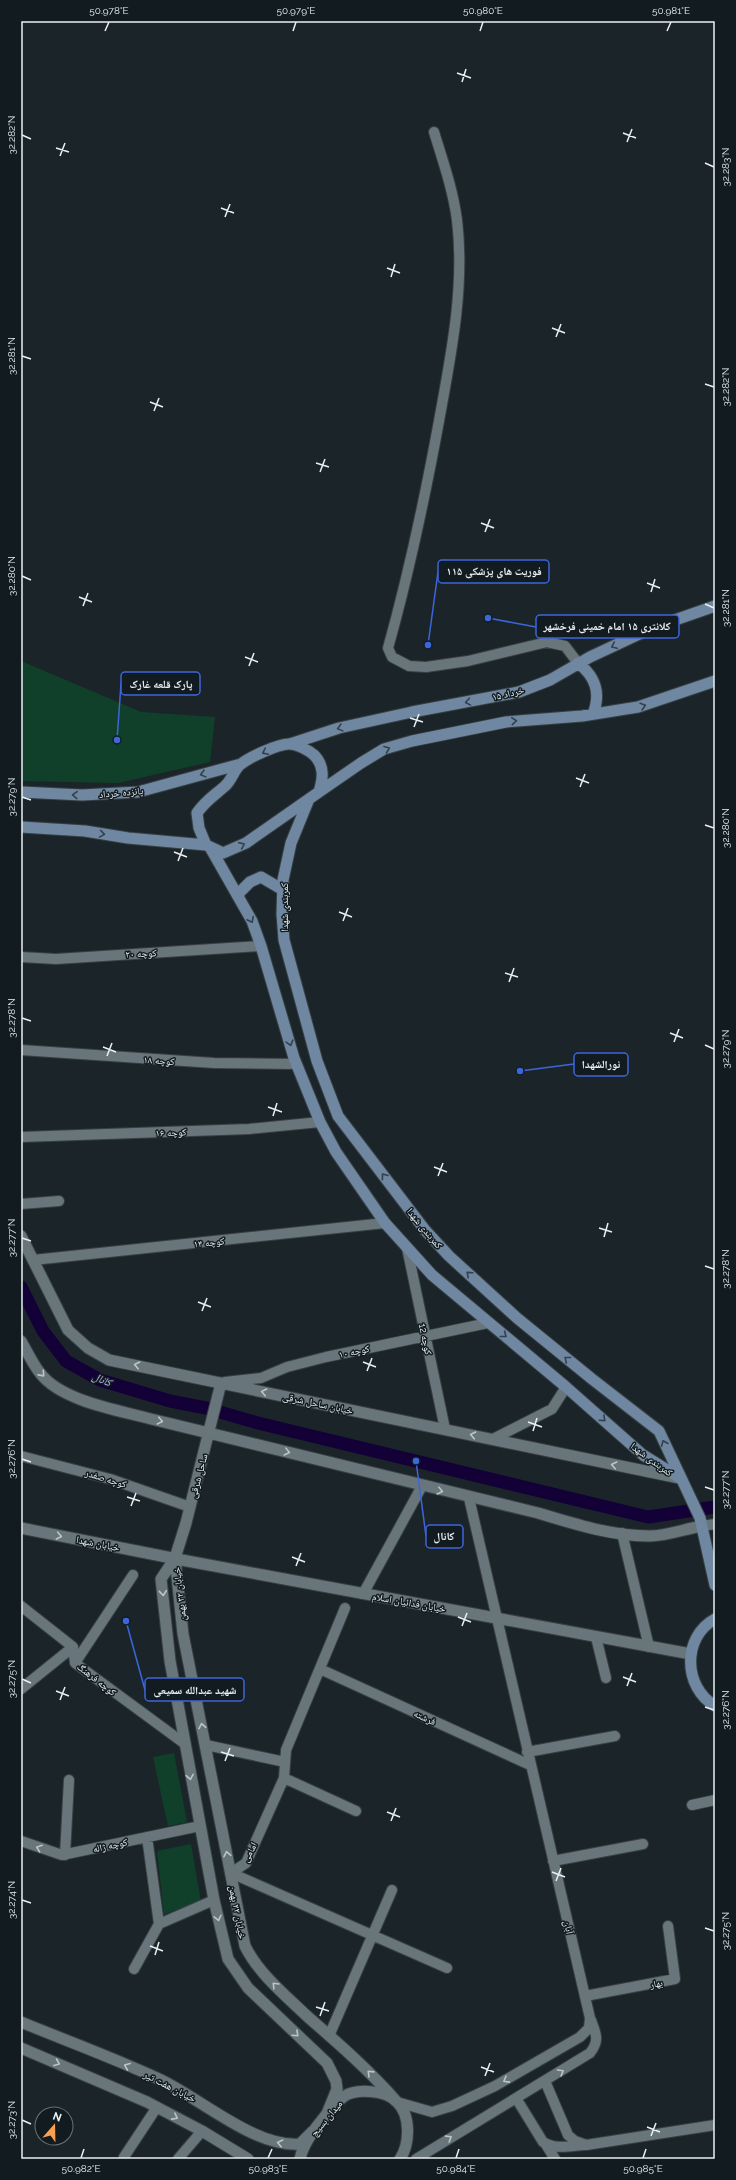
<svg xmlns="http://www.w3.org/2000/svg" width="736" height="2180" font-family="Raleway,'Noto Naskh Arabic',sans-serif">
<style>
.green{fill:#104029}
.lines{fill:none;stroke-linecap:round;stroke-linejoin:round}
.canal{stroke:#130037;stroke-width:13}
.minor-casing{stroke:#374044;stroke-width:12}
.tertiary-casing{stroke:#374044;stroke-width:13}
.secondary-casing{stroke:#374044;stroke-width:13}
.minor{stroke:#68757a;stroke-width:10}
.tertiary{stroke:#68757a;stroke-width:11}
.secondary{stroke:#6f87a1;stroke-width:11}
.oneway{stroke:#33414d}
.oneway2{stroke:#bcc5c9}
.ticks{fill:none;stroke:#e9f0f3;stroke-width:1.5}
.labels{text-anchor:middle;stroke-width:3;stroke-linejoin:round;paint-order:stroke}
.street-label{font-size:10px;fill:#e9f0f3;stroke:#121c20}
.water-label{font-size:11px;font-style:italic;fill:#c5bdff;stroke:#121c20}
.leader{fill:none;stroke:#3c66dc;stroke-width:1.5}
.callout-dot{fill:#3c66dc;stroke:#121c20;stroke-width:1.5}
.callout{fill:#121c20;stroke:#3c66dc;stroke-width:1.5}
.callout-label{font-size:11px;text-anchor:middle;font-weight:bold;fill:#e9f0f3}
.neatline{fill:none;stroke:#e9f0f3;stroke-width:1.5}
.ticks-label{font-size:10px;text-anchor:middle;fill:#e9f0f3}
</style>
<rect width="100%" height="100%" fill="#1b2529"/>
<path class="green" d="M 21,661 L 141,712 L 215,717 L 210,762 L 118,783 L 21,781 Z
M 174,1753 L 187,1822 L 168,1826 L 153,1757 Z
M 191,1844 L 201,1902 L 164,1914 L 157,1851 Z"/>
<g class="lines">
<path class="canal" d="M 21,1287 L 43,1331 L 66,1361 L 100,1380 L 170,1401 L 206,1408 L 258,1423 L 648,1517 L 715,1507"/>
<defs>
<path id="minor" d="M 434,132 C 443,161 453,190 457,220 C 465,287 451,355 439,421 C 425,497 409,573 388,648 L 392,657 L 409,666 L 426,667 L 468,661 L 547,642 L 565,646 L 578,663
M 21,957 L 56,959 L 261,946
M 21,1050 L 214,1063 L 296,1064
M 21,1137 L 249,1129 L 320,1122
M 21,1204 L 59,1201
M 407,1248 L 445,1429
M 33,1260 L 385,1223
M 225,1382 L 261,1378 L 287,1367 L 326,1357 L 488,1323
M 493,1439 L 552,1409 L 566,1387
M 21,1456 L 110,1479 L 190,1507
M 702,1526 L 715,1524
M 622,1533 L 649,1647
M 363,1594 L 422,1486
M 21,1606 L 73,1647 L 75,1663 L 185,1744
M 345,1608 L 286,1750 L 284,1778 L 246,1863 L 231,1873 L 447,1968
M 596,1637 L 606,1678
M 75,1663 L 133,1575
M 320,1669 L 530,1765
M 21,1689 L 73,1647
M 206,1745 L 285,1762
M 527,1752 L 615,1736
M 284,1778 L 356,1811
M 692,1805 L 715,1800
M 147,1837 L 159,1924
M 21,1841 L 62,1855 L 200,1826
M 65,1855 L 69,1780
M 553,1861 L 643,1844
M 134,1969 L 159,1924 L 214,1900
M 585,1996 L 675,1979 L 668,1926
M 329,2036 L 392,1890
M 545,2081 L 568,2135 L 575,2141 L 586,2145 L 715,2125
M 516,2098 L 543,2142 C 556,2150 570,2146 584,2145
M 397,2102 L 432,2112 L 452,2106 L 495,2086 L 580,2037 L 589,2028 L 590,2018 L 469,1498
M 545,2143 L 555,2159
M 124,2157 L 157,2107
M 178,2159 L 202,2131
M 416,2159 L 590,2053 C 600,2040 596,2034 591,2020"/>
<path id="tertiary" d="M 21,1236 L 68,1330 L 88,1348 L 109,1360 L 679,1478
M 21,1341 C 27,1351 32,1363 40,1373 C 61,1401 118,1410 151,1419 L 538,1513 C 574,1524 612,1536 650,1536 C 666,1536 685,1529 702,1526
M 221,1383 L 186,1523 L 175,1558 L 161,1579 L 170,1661 L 214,1900 L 228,1959 L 248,1988 L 327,2063 L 336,2081 L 337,2089 L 326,2116
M 21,1528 L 187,1561 L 691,1654
M 175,1558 L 183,1634 L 245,1946 C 259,1974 285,1995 308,2017 C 339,2044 370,2071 397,2102
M 21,2022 C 67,2041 114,2058 159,2079 C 200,2098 255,2148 300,2144 L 313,2131
M 21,2048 L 147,2102 L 202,2131 L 248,2159
M 300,2159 C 303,2144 313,2131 322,2120 C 328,2112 336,2103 343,2097 C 356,2088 386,2090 397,2102 C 411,2115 410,2144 400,2159"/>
<path id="secondary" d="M 578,663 C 596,677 601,693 593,714
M 290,744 L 339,728 L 412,712 L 519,692 L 550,680 L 590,657 L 652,628 L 715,606
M 21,792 L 82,795 L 138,792 L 241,764
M 319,792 L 361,763 L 384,749 L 412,741 L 506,722 L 582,716 L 638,707 L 715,681
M 309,799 L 291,843 L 283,880 L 282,914 L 284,940 L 317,1061 L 338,1116 L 425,1230 L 449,1256 L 517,1318 L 592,1379 L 659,1431 L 700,1518 L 715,1585
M 21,827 L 85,831 L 128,838 L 206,845 L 223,853 L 246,843 L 319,792 C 323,779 325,766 314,755 C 308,750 297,744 289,744 C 278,744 250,757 241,764 C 234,769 232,780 225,786 C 214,796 206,800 197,813 L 199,828 L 206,845
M 211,849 L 252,921 L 261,946 L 294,1058 L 320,1122 L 336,1152 L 385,1223 L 432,1275 L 566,1387 L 643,1455 L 680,1478
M 237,895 L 250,882 L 261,877 L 283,890
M 715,1619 C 682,1637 683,1687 715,1706"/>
</defs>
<use href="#minor" class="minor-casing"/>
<use href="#tertiary" class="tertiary-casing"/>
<use href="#secondary" class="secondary-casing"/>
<use href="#minor" class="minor"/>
<use href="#tertiary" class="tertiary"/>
<use href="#secondary" class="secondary"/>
</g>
<defs><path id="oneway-chevron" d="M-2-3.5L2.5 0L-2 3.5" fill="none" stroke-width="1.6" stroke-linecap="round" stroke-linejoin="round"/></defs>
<g class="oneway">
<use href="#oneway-chevron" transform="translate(614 646) rotate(155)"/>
<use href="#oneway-chevron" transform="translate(468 702) rotate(170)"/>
<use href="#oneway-chevron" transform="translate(643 706) rotate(-16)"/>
<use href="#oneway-chevron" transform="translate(514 721) rotate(-5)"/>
<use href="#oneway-chevron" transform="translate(340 728) rotate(165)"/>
<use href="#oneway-chevron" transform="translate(387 749) rotate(-21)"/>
<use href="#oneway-chevron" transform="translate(265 752) rotate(154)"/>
<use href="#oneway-chevron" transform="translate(203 774) rotate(165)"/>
<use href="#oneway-chevron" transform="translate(75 795) rotate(-178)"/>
<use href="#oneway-chevron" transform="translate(102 834) rotate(9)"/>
<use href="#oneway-chevron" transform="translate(242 845) rotate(-24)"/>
<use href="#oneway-chevron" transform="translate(251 920) rotate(63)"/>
<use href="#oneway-chevron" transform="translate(290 1043) rotate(74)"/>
<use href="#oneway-chevron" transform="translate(384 1176) rotate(-127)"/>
<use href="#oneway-chevron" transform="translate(469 1274) rotate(-138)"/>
<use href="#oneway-chevron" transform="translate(504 1335) rotate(38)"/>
<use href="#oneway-chevron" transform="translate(567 1359) rotate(-141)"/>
<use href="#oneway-chevron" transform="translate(603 1419) rotate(42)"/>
<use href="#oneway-chevron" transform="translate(664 1443) rotate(-113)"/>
</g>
<g class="oneway2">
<use href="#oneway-chevron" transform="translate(137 1365) rotate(-167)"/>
<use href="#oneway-chevron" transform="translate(42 1374) rotate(48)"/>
<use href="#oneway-chevron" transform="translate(264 1392) rotate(-168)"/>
<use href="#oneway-chevron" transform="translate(160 1421) rotate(13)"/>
<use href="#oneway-chevron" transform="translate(473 1435) rotate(-169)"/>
<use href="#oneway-chevron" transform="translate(287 1452) rotate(14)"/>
<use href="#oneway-chevron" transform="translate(614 1465) rotate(-168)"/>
<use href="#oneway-chevron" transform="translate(440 1491) rotate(14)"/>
<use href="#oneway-chevron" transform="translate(59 1536) rotate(11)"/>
<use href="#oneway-chevron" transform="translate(163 1593) rotate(84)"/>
<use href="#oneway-chevron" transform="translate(202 1726) rotate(-101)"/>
<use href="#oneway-chevron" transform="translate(190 1777) rotate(80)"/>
<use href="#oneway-chevron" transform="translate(39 1848) rotate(-161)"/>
<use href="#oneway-chevron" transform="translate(227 1854) rotate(-101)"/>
<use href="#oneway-chevron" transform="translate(218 1918) rotate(76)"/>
<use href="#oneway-chevron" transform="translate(275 1985) rotate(-134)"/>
<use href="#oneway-chevron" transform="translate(296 2034) rotate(43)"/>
<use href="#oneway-chevron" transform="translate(57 2063) rotate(23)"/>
<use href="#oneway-chevron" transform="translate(127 2066) rotate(-157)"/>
<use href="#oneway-chevron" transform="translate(561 2072) rotate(-31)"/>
<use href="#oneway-chevron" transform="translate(370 2073) rotate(-136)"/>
<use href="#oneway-chevron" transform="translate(506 2080) rotate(151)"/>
<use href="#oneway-chevron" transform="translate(175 2117) rotate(28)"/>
<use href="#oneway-chevron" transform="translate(449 2138) rotate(-32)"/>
<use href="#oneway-chevron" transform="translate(280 2143) rotate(-167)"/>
</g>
<path class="ticks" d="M 105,31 L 109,22M 293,31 L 296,22M 480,31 L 483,22M 667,31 L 671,22M 457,73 L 471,78M 462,82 L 466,69M 623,133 L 636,138M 22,135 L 31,139M 627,142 L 632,129M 56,148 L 69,152M 60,156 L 65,143M 705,163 L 714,167M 221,208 L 234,213M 225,217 L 230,204M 387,268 L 400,273M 391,277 L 395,264M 552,328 L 565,333M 556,337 L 561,324M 22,356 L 31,359M 705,384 L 714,387M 150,402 L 163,407M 154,411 L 159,398M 316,463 L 329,467M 320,472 L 325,459M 481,523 L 494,528M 485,532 L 490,519M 22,576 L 31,580M 647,583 L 660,588M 651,592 L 655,579M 79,597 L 92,602M 705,604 L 714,608M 83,606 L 88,593M 245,657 L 258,662M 249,666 L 254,653M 410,718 L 423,722M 414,727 L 419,714M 576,778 L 589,783M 580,787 L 585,774M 22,797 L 31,800M 705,825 L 714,828M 174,852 L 187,857M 178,861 L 183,848M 339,912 L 352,917M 343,921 L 348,908M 505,973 L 518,977M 509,982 L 514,968M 22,1018 L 31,1021M 670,1033 L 683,1038M 674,1042 L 679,1029M 705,1045 L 714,1049M 103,1047 L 116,1052M 107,1056 L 112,1043M 268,1107 L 282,1112M 273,1116 L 277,1103M 434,1167 L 447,1172M 438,1176 L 443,1163M 599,1228 L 612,1232M 604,1237 L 608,1223M 22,1238 L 31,1241M 705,1266 L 714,1269M 198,1302 L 211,1307M 202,1311 L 207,1298M 363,1362 L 376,1367M 367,1371 L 372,1358M 528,1422 L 542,1427M 533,1431 L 537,1418M 22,1459 L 31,1462M 705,1487 L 714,1490M 127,1497 L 140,1501M 131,1506 L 136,1493M 292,1557 L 305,1562M 296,1566 L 301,1553M 458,1617 L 471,1622M 462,1626 L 467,1613M 623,1677 L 636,1682M 22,1679 L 31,1683M 627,1686 L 632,1673M 56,1691 L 69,1696M 60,1700 L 65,1687M 705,1707 L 714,1710M 221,1752 L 234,1756M 225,1761 L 230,1748M 387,1812 L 400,1817M 391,1821 L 396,1808M 552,1872 L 565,1877M 556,1881 L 561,1868M 22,1900 L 31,1903M 705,1928 L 714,1931M 150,1946 L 163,1951M 155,1955 L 159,1942M 316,2007 L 329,2011M 320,2016 L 325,2002M 481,2067 L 494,2072M 485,2076 L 490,2063M 22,2120 L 31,2124M 647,2127 L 660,2132M 651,2136 L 656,2123M 81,2158 L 84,2149M 268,2158 L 272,2149M 456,2158 L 459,2149M 643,2158 L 646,2149"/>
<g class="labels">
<g class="street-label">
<text transform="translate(508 693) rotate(-14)" y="4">۱۵ خرداد</text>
<text transform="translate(121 792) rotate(-5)" y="4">پانزده خرداد</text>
<text transform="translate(284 907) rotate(-90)" y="4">کمربندی شهدا</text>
<text transform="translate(141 953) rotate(-3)" y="4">کوچه ۲۰</text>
<text transform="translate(159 1060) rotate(4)" y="4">کوچه ۱۸</text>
<text transform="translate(171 1132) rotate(-2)" y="4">کوچه ۱۶</text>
<text transform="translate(425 1228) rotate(50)" y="4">کمربندی شهدا</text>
<text transform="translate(209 1242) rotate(-6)" y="4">کوچه ۱۴</text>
<text transform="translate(426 1339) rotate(78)" y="4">کوچه 12</text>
<text transform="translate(354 1351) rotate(-12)" y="4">کوچه ۱۰</text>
<text transform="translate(318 1403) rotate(12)" y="4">خیابان ساحل شرقی</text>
<text transform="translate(652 1459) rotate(36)" y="4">کمربندی شهدا</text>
<text transform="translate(198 1476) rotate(-75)" y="4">ساحل شرقی</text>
<text transform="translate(106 1478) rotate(17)" y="4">کوچه صفدر</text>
<text transform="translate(98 1543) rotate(11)" y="4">خیابان شهدا</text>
<text transform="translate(179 1594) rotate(-97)" y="4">خیابان ۲۲ بهمن</text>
<text transform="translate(409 1602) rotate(10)" y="4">خیابان فدائیان اسلام</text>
<text transform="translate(97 1679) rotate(38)" y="4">کوچه فرهنگ</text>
<text transform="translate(425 1717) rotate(25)" y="4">فرشته</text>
<text transform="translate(110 1845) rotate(-12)" y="4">کوچه ژاله</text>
<text transform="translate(249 1852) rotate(-62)" y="4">امامی</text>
<text transform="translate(238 1912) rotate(79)" y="4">خیابان ۲۲ بهمن</text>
<text transform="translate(569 1927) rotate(77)" y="4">آبان</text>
<text transform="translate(656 1983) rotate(-11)" y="4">بهار</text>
<text transform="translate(170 2086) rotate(27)" y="4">خیابان هفت تیر</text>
<text transform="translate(326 2118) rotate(-50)" y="4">میدان بسیج</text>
</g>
<g class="water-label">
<text transform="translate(102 1379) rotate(23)" y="4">کانال</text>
</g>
</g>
<path class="leader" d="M428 645L438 572M488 618L536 627M117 740L121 684M520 1071L574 1064M416 1461L426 1536M126 1621L145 1690"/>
<g class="callout-dot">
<circle cx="428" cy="645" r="4"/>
<circle cx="488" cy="618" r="4"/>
<circle cx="117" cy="740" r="4"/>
<circle cx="520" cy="1071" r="4"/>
<circle cx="416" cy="1461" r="4"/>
<circle cx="126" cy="1621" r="4"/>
</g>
<g class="callout">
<rect x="438" y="560" width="111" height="23" rx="4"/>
<rect x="536" y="615" width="143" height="23" rx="4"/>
<rect x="121" y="672" width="79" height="23" rx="4"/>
<rect x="574" y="1053" width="54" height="23" rx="4"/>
<rect x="426" y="1525" width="37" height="23" rx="4"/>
<rect x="145" y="1678" width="99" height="23" rx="4"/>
</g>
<g class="callout-label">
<text x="494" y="575">فوریت های پزشکی ۱۱۵</text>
<text x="607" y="630">کلانتری ۱۵ امام خمینی فرخشهر</text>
<text x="161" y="688">پارک قلعه غارک</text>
<text x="601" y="1068">نورالشهدا</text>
<text x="444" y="1540">کانال</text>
<text x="195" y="1694">شهید عبدالله سمیعی</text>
</g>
<rect width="736" height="2180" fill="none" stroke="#121c20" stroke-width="44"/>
<g transform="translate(54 2126) rotate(20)"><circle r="19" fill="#121c20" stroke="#687174"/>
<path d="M0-3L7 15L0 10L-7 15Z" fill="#f99f4d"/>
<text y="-6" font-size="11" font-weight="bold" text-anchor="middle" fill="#e9f0f3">N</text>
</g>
<rect x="22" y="22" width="692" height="2136" class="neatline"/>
<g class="ticks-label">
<text x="109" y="14">50.978°E</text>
<text x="296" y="14">50.979°E</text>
<text x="483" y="14">50.980°E</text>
<text x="671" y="14">50.981°E</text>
<text transform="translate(11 135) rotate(-90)" y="4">32.282°N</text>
<text transform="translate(725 167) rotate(-90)" y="4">32.283°N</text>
<text transform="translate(11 356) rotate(-90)" y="4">32.281°N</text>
<text transform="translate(725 387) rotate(-90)" y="4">32.282°N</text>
<text transform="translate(11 576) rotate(-90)" y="4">32.280°N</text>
<text transform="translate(725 608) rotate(-90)" y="4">32.281°N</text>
<text transform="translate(11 797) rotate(-90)" y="4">32.279°N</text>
<text transform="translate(725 828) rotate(-90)" y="4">32.280°N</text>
<text transform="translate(11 1018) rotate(-90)" y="4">32.278°N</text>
<text transform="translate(725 1049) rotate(-90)" y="4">32.279°N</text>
<text transform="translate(11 1238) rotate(-90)" y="4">32.277°N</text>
<text transform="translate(725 1269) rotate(-90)" y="4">32.278°N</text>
<text transform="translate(11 1459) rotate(-90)" y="4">32.276°N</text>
<text transform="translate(725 1490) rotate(-90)" y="4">32.277°N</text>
<text transform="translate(11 1679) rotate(-90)" y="4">32.275°N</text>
<text transform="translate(725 1710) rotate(-90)" y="4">32.276°N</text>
<text transform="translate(11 1900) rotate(-90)" y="4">32.274°N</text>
<text transform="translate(725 1931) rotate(-90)" y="4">32.275°N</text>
<text transform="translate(11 2120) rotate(-90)" y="4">32.273°N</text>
<text x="81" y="2172">50.982°E</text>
<text x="268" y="2172">50.983°E</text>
<text x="456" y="2172">50.984°E</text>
<text x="643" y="2172">50.985°E</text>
</g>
</svg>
